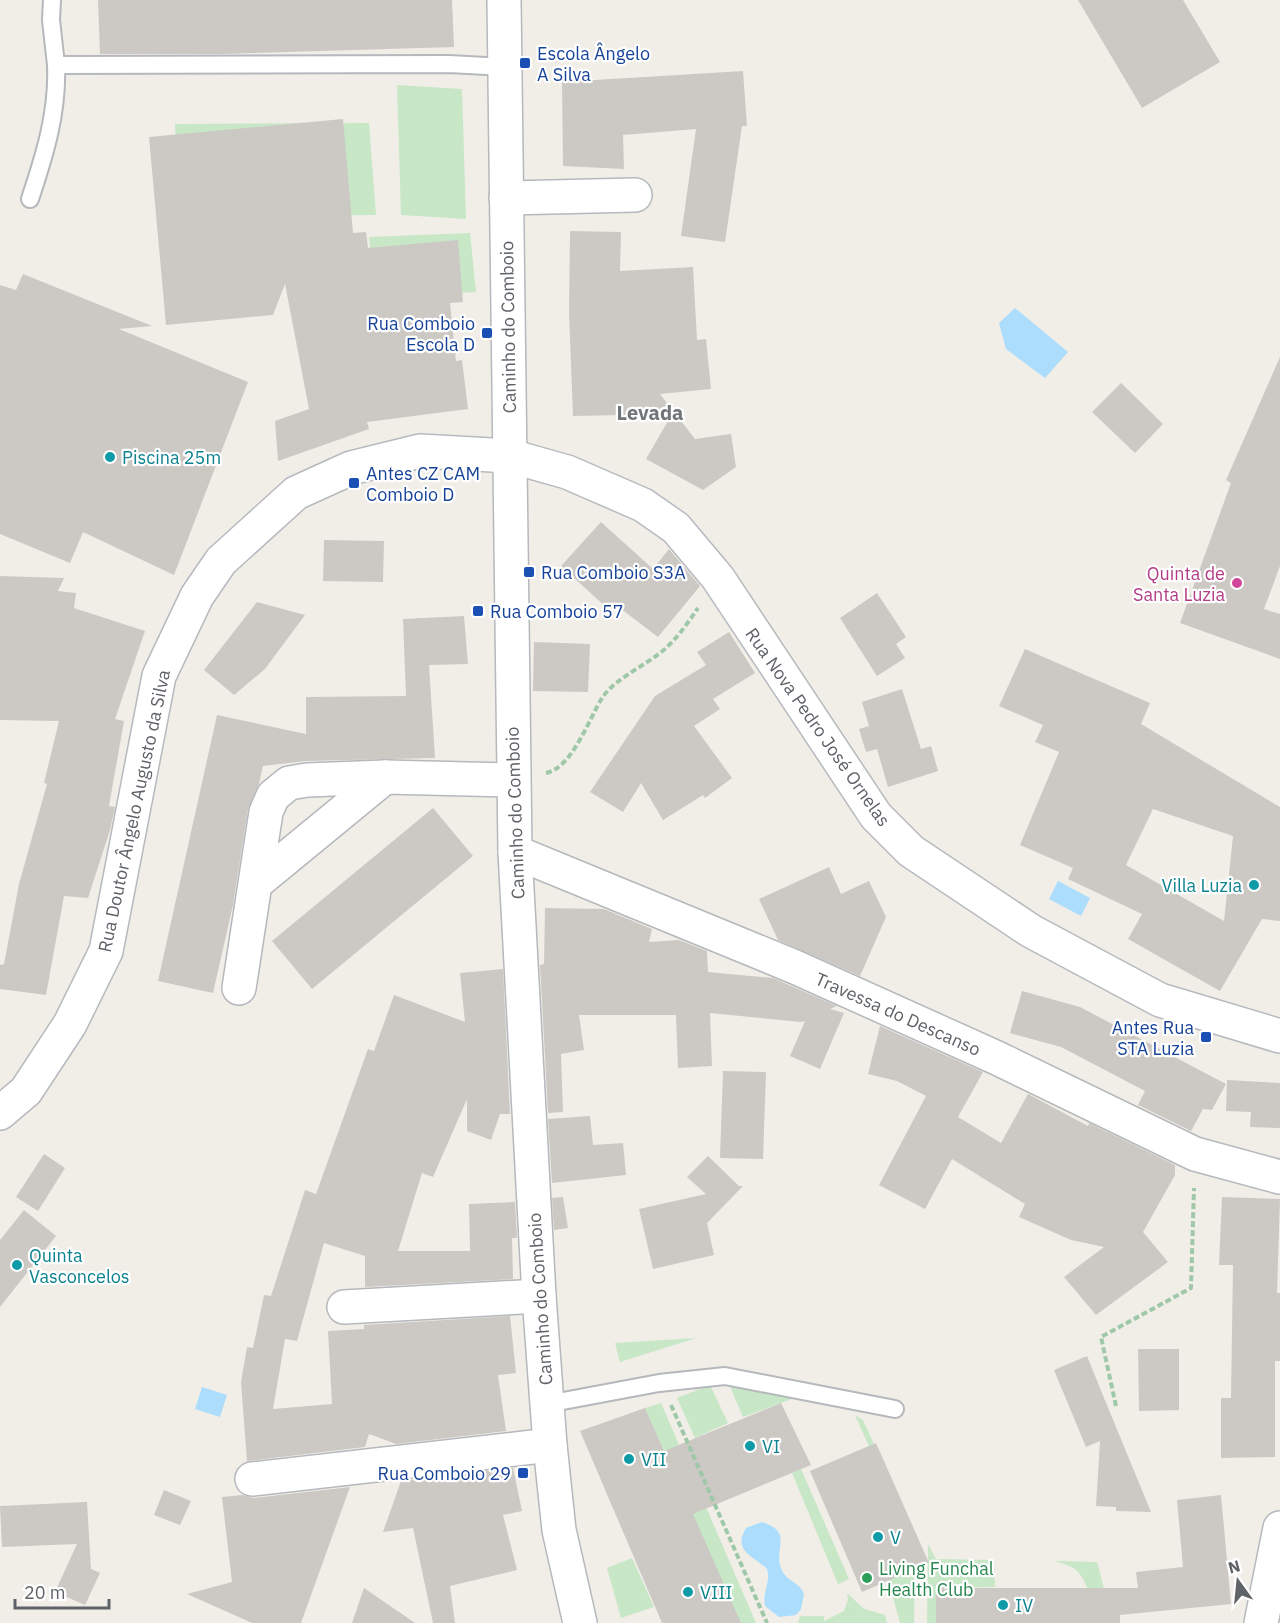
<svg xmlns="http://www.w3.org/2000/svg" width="1280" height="1623" viewBox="0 0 1280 1623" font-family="'IBM Plex Sans',sans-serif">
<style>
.green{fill:#c7e7c6}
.water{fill:#acddfd}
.building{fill:#ccc9c5;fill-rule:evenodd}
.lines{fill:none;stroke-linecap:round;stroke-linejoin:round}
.lane-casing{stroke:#b5b8bc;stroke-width:20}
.street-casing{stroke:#b5b8bc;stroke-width:36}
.secondary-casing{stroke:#b6babf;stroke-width:36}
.path{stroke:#9fc8a9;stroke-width:4;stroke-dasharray:6 3;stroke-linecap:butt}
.lane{stroke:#fff;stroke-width:16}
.street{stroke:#fff;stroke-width:33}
.secondary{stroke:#fff;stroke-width:33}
.transit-dot{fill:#1a4fb4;stroke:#fff;stroke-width:2}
.culture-dot{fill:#0f9aa8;stroke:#fff;stroke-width:2}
.hotel-dot{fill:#d1479c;stroke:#fff;stroke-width:2}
.leisure-dot{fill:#2e9e5b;stroke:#fff;stroke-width:2}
.labels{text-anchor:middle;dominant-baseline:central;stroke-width:4.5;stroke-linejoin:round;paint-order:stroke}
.transit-label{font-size:18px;fill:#164399;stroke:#fff;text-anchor:start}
.street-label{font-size:18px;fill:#5f6368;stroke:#fff}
.culture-label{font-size:18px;fill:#0d838f;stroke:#fff;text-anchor:start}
.hotel-label{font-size:18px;fill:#b23c85;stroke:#fff;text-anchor:end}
.leisure-label{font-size:18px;fill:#27864d;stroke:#fff;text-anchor:start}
.neighbourhood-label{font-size:20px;font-weight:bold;fill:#70757a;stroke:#fff}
</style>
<rect width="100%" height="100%" fill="#f1eee8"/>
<g class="green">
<path d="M397,85L462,89L466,219L401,215Z"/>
<path d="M369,123L376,215L181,216L175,124Z"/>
<path d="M470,233L476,292L375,297L369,237Z"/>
<path d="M696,1338L620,1362L615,1343Z"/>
<path d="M729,1384L800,1396L743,1417Z"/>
<path d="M710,1385L728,1423L695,1438L677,1398Z"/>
<path d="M661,1403L756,1623H739L645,1408Z"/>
<path d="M855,1415L863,1420L890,1479L885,1482Z"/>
<path d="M801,1469L849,1579L838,1584L792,1473Z"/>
<path d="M928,1544L936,1559L994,1560L995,1587L936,1588V1623H927Z"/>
<path d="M915,1550L914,1623H900L884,1564Z"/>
<path d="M632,1558L654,1607L621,1618L607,1568Z"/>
<path d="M1055,1561L1097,1562L1113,1623C1106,1613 1094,1603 1089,1591C1079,1570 1078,1568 1055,1561Z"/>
<path d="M847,1593L864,1609L885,1615L887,1623H798L800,1616H824V1621L844,1611L848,1600Z"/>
</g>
<g class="water">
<path d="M1015,308L1068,352L1045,378L1006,349L999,323Z"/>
<path d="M1058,881L1090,898L1081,916L1049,899Z"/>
<path d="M202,1387L227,1395L220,1417L195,1409Z"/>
<path d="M762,1522C797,1533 769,1552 784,1574C790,1582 800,1583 804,1594L801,1609L796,1615L779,1617L765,1606C762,1592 771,1583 767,1569C754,1556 732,1551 746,1528Z"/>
</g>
<g class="building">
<path d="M98,0H452L454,47L223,54H100Z"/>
<path d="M1078,0H1183L1220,62L1142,108Z"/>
<path d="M743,71L747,126H742L725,242L681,236L696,129L623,135L624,169L563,166L562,82Z"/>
<path d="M343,119L353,233L366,232L368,248L458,240L463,302L450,303L456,361L462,360L468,409L367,422L369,429L278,461L275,421L309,409L285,284L273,315L166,325L149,137Z"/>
<path d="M570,231L621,232L620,271L693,267L697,340L706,339L711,389L660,394L695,439L731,434L736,467L703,490L646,459L672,414L573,416L569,312Z"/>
<path d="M23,274L152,326L119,329L248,382L174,575L83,532L70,563L0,534V285L16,290Z"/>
<path d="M1280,357V566L1264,609L1280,614V659L1180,623L1231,483L1226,480Z"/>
<path d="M1121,383L1163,424L1135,453L1092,412Z"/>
<path d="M601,522L653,569L669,549L700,586L658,637L612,602L607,608L561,566Z"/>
<path d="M324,540L384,541L383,582L323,581Z"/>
<path d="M0,576L64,578L58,591L76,593L74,608L145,631L115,719L124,721L109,806L115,807L110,830L88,898L64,896L46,995L0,989V965L4,964L19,884L47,784L44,783L59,721L0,720Z"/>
<path d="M877,593L906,637L896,644L905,658L877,676L840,618Z"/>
<path d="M257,602L305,615L265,669L234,695L204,670Z"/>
<path d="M464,616L468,664L429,665L435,758L306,761L263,766L259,784L248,809L233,905L213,993L158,981L217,715L306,734V697L406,696L403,619Z"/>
<path d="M729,632L755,673L713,699L720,709L694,726L732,778L705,798L703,795L663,820L641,783L623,812L590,792L655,696L706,665L697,652Z"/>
<path d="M534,642L590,644L588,692L533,691Z"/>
<path d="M1025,649L1150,703L1141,724L1280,807V921L1262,919L1220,991L1128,939L1142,914L1068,879L1073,868L1020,845L1059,752L1035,742L1043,725L999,706ZM1153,809L1233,836L1224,921L1126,865Z"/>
<path d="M902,689L921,749L931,746L938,771L888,787L877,749L866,752L859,729L869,726L862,702Z"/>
<path d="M433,808L473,856L312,989L272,941Z"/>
<path d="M829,867L841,894L869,881L886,917L860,976L778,940L759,899Z"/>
<path d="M545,908L604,909L652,929L649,942L679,940L707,951L708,972L773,978L837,1006L830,1009L844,1013L820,1069L790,1056L805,1021L801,1022L710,1013L712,1066L678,1068L676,1015H579L584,1050L561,1054L563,1112L548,1113L540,965L544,964Z"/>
<path d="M503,969L510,1114H500L491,1140L467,1131V1099L433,1177L422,1173L398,1251H470L469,1204L515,1202L517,1238H512L513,1279L365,1287V1256L324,1243L297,1341L285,1339L273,1409L332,1404L328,1331L364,1329V1325L510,1316L516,1373L498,1375L506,1431L396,1444L369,1434L365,1447L247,1461L241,1382L247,1347L253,1348L264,1295L271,1296L305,1190L316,1194L368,1049L374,1051L394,995L465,1022L460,973Z"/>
<path d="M1022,991L1080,1007L1226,1084L1212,1110L1203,1109L1191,1131L1138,1105L1145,1091L1061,1047L1010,1033Z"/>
<path d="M880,1026L983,1072L958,1117L1001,1143L1028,1094L1088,1126L1089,1123L1175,1165V1175L1143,1232L1168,1262L1096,1315L1064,1277L1104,1247L1071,1240L1019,1217L1025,1204L952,1159L925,1209L879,1185L926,1096L897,1081L868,1074Z"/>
<path d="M723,1071L766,1072L763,1159L720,1158Z"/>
<path d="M1227,1080L1280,1083V1128L1250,1127L1251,1112L1226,1111Z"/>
<path d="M590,1116L593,1145L623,1143L626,1175L552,1183L548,1119Z"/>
<path d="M44,1154L65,1168L38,1211L16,1197Z"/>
<path d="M708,1156L739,1186H743L707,1223L714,1255L653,1269L639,1209L706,1194L687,1177Z"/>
<path d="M563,1197L568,1228L554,1230L552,1198Z"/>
<path d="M1222,1197L1280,1199L1277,1293H1280V1361H1275V1457L1221,1458V1398H1231L1233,1265H1219Z"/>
<path d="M24,1210L56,1236L0,1307V1240Z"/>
<path d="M1138,1349H1179V1410L1139,1411Z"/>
<path d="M1087,1356L1102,1393L1151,1512L1116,1511V1507L1096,1506L1100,1441L1086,1447L1054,1370Z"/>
<path d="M781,1403L811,1465L693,1514L741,1623H662L580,1431L645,1408L664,1451Z"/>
<path d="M876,1443L929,1563L862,1592L810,1471Z"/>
<path d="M513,1468L522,1511L503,1515L517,1570L450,1586L455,1623H433L413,1528L383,1532L401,1481Z"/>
<path d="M350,1487L301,1623H252L187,1594L232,1582L222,1497L242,1495L254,1498Z"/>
<path d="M164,1490L191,1501L180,1525L154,1515Z"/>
<path d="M1221,1495L1231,1604L1120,1615V1623H936V1588H1138L1136,1572L1183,1567L1177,1500Z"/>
<path d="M87,1502L91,1569L100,1573L85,1605L55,1592L77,1544L2,1547L0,1506Z"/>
<path d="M364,1588L415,1623H352Z"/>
</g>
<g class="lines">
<defs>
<g id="lane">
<path d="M52,0L51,20L56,65"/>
<path d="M30,199C45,154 58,112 56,65L449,64L505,67"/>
<path d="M547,1404L659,1383L725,1376L895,1409"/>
</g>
<g id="street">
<path d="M504,0L515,852L539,1296L550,1445L559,1530L580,1623"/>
<path d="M506,198L635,195"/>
<path d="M515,852L795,967L997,1058L1195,1154L1280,1177"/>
<path d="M256,883L385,777"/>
<path d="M239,988L266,812L273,796L289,783L307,780L385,777L513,780"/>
<path d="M344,1307L539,1296"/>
<path d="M252,1479L550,1445"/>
<path d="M1261,1623L1280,1528"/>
</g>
<path id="secondary" d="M0,1113L26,1091L70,1024L106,951L159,676L197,596L221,561L296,493L351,468L420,451L510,456L567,472L643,505L676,528L718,578L876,816L911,851L1031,931L1160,1000L1280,1036"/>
</defs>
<use href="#lane" class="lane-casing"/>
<use href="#street" class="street-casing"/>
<use href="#secondary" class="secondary-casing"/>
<g class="path">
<path d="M546,773C572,768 589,719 602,698C616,677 648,665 667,647C679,636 689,621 698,608"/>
<path d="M671,1405L767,1623"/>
<path d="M1116,1406L1101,1337L1191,1288L1194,1188"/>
</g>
<use href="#lane" class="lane"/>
<use href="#street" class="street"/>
<use href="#secondary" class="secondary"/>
</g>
<g class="transit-dot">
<rect x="519" y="57" width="12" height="12" rx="3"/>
<rect x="481" y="327" width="12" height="12" rx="3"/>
<rect x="348" y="477" width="12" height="12" rx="3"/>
<rect x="523" y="566" width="12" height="12" rx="3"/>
<rect x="472" y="605" width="12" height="12" rx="3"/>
<rect x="1200" y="1031" width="12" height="12" rx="3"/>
<rect x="517" y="1467" width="12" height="12" rx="3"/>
</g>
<g class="culture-dot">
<circle cx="110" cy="457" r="6"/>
<circle cx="1254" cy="885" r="6"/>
<circle cx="17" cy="1265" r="6"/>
<circle cx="750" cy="1446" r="6"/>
<circle cx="629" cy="1459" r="6"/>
<circle cx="878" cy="1537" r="6"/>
<circle cx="688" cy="1592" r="6"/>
<circle cx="1003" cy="1605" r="6"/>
</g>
<circle class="hotel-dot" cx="1237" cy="583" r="6"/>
<circle class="leisure-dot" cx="867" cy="1578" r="6"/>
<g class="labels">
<g class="transit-label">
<text x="537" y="53">Escola Ângelo<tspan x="537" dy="21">A Silva</tspan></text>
<text x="475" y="323" text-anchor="end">Rua Comboio<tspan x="475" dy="21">Escola D</tspan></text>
<text x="366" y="473">Antes CZ CAM<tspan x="366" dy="21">Comboio D</tspan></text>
<text x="541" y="572">Rua Comboio S3A</text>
<text x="490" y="611">Rua Comboio 57</text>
<text x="1194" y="1027" text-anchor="end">Antes Rua<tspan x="1194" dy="21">STA Luzia</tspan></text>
<text x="511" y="1473" text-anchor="end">Rua Comboio 29</text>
</g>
<g class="street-label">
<text transform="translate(508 327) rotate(-91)">Caminho do Comboio</text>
<text transform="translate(818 727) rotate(55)">Rua Nova Pedro José Ornelas</text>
<text transform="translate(134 811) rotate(-78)">Rua Doutor Ângelo Augusto da Silva</text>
<text transform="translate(515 813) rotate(-92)">Caminho do Comboio</text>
<text transform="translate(898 1014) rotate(24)">Travessa do Descanso</text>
<text transform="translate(540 1299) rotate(-94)">Caminho do Comboio</text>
</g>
<g class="culture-label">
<text x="122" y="457">Piscina 25m</text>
<text x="1242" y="885" text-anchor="end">Villa Luzia</text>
<text x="29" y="1255">Quinta<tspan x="29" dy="21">Vasconcelos</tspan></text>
<text x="762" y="1446">VI</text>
<text x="641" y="1459">VII</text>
<text x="890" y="1537">V</text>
<text x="700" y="1592">VIII</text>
<text x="1015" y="1605">IV</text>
</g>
<g class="hotel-label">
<text x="1225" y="573">Quinta de<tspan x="1225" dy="21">Santa Luzia</tspan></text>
</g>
<g class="leisure-label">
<text x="879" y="1568">Living Funchal<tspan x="879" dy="21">Health Club</tspan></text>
</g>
<g class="neighbourhood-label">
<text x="650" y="412">Levada</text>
</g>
</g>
<g transform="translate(1238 1581) rotate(345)" stroke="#ffffff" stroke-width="4.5" paint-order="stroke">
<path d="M0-4.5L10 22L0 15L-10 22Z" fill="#5f6368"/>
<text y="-9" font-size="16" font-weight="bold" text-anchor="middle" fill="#5f6368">N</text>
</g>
<path d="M15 1599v9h94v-9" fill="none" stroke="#5f6368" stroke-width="3"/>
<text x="24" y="1599" font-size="18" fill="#5f6368" stroke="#ffffff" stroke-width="4.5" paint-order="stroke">20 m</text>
</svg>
